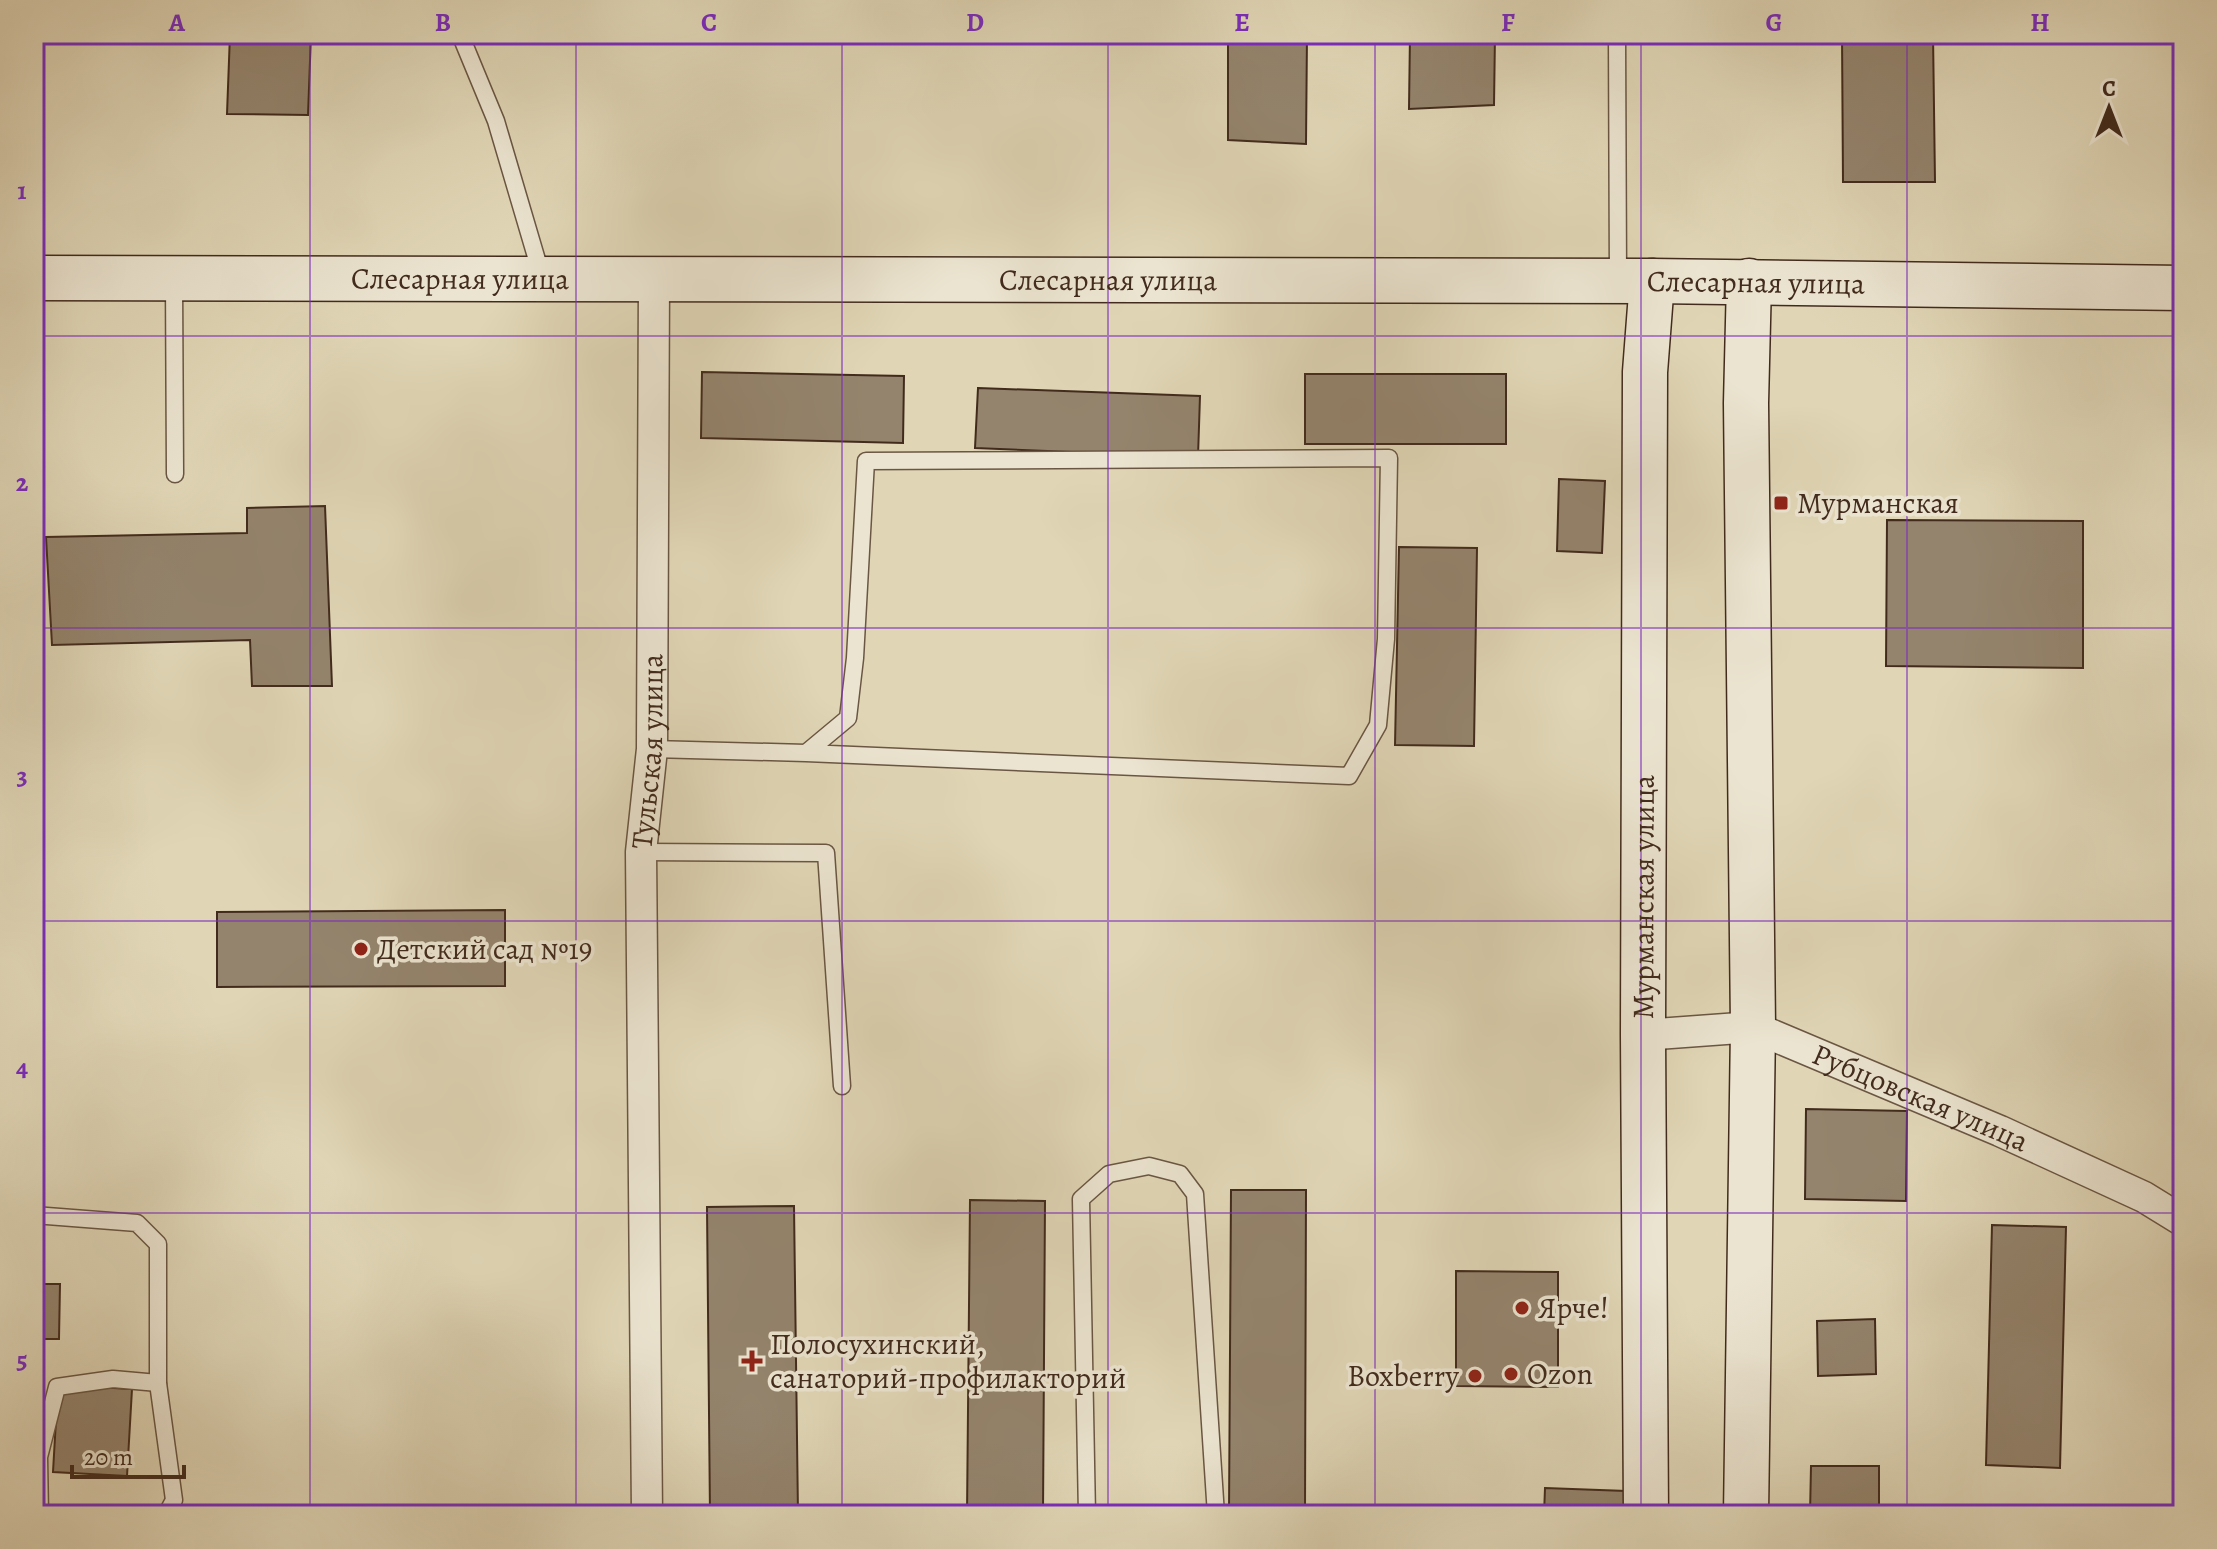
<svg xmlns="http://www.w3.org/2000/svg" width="2217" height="1549" viewBox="0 0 2217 1549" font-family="Alegreya,serif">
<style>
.building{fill:#94846d;stroke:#422b1d;stroke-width:2}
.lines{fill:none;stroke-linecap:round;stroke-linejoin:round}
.service-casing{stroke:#6a5643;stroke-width:19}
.minor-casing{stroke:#6a5643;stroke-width:33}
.secondary-casing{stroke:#422b1d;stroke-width:47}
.service{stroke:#ebe4d0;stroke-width:16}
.minor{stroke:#ebe4d0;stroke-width:30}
.secondary{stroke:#ebe4d0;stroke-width:44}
.grid{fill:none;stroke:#7b2cbf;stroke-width:2;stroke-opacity:0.55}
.poi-dot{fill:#8f2418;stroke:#ebe4d0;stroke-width:3}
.labels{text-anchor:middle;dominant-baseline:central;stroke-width:7;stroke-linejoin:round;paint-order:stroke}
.street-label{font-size:30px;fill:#422b1d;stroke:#ebe4d0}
.poi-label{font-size:30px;fill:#422b1d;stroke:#ebe4d0;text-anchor:start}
.neatline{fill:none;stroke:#7b2cbf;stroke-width:3}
.grid-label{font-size:26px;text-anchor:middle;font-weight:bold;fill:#7b2cbf}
</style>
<rect width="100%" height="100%" fill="#e0d6b6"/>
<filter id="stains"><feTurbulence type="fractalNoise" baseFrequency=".0025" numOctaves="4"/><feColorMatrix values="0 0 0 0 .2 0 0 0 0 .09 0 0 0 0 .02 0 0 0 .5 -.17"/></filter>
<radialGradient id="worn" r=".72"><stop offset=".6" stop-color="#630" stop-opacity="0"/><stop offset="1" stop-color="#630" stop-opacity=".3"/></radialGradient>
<g class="building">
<path d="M230,34H311L308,115L227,114Z"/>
<path d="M1228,34H1307L1306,144L1228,140Z"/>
<path d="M1410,34H1495L1494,105L1409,109Z"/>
<path d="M1842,34H1933L1935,182H1843Z"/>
<path d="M702,372L904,376L903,443L701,438Z"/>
<rect x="1305" y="374" width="201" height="70"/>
<path d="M978,388L1200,396L1198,457L975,448Z"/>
<path d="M1559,479L1605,481L1602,553L1557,551Z"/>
<path d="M325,506L332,686H252L250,640L52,645L46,537L247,533V508Z"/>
<path d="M1887,520L2083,521V668L1886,666Z"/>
<path d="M1399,547L1477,548L1474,746L1395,745Z"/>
<path d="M505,910V986L217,987V912Z"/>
<path d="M1806,1109L1907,1111L1906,1201L1805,1199Z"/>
<path d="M1231,1190H1306L1305,1515H1229Z"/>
<path d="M970,1200L1045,1201L1043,1515H967Z"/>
<path d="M794,1206L798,1515H710L707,1207Z"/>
<path d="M1992,1225L2066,1227L2060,1468L1986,1465Z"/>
<path d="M1456,1271L1558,1272V1387L1456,1386Z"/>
<path d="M34,1284H60L59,1339H34Z"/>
<path d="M1875,1319L1876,1374L1818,1376L1817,1321Z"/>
<path d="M58,1385L132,1389L127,1476L53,1472Z"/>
<path d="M1811,1466H1879V1515H1810Z"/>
<path d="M1545,1488L1626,1491L1625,1515H1544Z"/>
</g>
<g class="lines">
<defs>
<g id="service">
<path d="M460,34L496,121L542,277"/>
<path d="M1617,34L1618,279"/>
<path d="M174,280L175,474"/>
<path d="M652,749L806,753L848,718L855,658L866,461L1389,458L1386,639L1378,725L1349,776L806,753"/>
<path d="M641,852L826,853L842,1086"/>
<path d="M34,1215L137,1223L158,1244V1383L174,1500L166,1515"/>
<path d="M40,1515L39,1457L57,1387L113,1379L158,1383"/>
<path d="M1087,1515L1081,1199L1109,1174L1149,1166L1180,1174L1195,1194L1216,1515"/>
</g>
<g id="minor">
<path id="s1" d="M1643,1035L1753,1027L2000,1131L2144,1197L2183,1221"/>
<path id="s2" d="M647,1515L641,852L652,749L654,279"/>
</g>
<g id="secondary">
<path id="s3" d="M34,278L1652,281L2183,288"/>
<path id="s4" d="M1646,1515L1643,1035L1645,372L1652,281"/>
<path d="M1746,1515L1753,1027L1746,403L1749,281"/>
</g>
</defs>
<use href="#service" class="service-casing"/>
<use href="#minor" class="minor-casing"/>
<use href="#secondary" class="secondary-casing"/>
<use href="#service" class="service"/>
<use href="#minor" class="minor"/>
<use href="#secondary" class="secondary"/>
</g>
<path class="grid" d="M310,34V1515M576,34V1515M842,34V1515M1108,34V1515M1375,34V1515M1641,34V1515M1907,34V1515M34,336H2183M34,628H2183M34,921H2183M34,1213H2183"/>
<g class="poi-dot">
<rect x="1773" y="495" width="16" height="16" rx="4"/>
<circle cx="361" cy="949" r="8"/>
<circle cx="1522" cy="1308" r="8"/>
<path d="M748 1349h8v8h8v8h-8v8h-8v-8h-8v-8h8z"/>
<circle cx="1511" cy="1374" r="8"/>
<circle cx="1475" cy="1376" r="8"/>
</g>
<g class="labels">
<g class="street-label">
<text stroke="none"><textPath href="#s3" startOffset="426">Слесарная улица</textPath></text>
<text stroke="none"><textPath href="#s3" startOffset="1074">Слесарная улица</textPath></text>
<text stroke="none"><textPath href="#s3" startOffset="1722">Слесарная улица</textPath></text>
<text stroke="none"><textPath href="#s2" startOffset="764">Тульская улица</textPath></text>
<text stroke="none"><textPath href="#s4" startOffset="618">Мурманская улица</textPath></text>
<text stroke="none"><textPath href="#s1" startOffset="292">Рубцовская улица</textPath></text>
</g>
<g class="poi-label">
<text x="1797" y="503">Мурманская</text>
<text x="377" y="949">Детский сад №19</text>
<text x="1538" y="1308">Ярче!</text>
<text x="770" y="1344">Полосухинский,<tspan x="770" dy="34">санаторий-профилакторий</tspan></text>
<text x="1527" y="1374">Ozon</text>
<text x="1459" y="1376" text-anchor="end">Boxberry</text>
</g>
</g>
<rect width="2217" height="1549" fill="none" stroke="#e0d6b6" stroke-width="88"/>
<g transform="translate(2109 108)" stroke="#ebe4d0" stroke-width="6" paint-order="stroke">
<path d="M0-6L14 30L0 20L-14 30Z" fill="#422b1d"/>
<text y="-12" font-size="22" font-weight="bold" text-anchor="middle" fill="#422b1d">С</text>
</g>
<path d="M72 1465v12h112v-12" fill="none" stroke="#422b1d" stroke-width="4"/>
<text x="84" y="1465" font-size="24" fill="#422b1d" stroke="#ebe4d0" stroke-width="6" paint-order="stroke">20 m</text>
<rect x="44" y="44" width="2129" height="1461" class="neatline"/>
<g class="grid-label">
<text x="177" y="31">A</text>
<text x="443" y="31">B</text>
<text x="709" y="31">C</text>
<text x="975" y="31">D</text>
<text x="1242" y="31">E</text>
<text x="1508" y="31">F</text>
<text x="1774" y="31">G</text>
<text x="2040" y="31">H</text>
<text x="22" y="199">1</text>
<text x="22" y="491">2</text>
<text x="22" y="784">3</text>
<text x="22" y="1076">4</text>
<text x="22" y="1368">5</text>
</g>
<rect width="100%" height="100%" filter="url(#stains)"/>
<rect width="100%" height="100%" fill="url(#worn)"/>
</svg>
